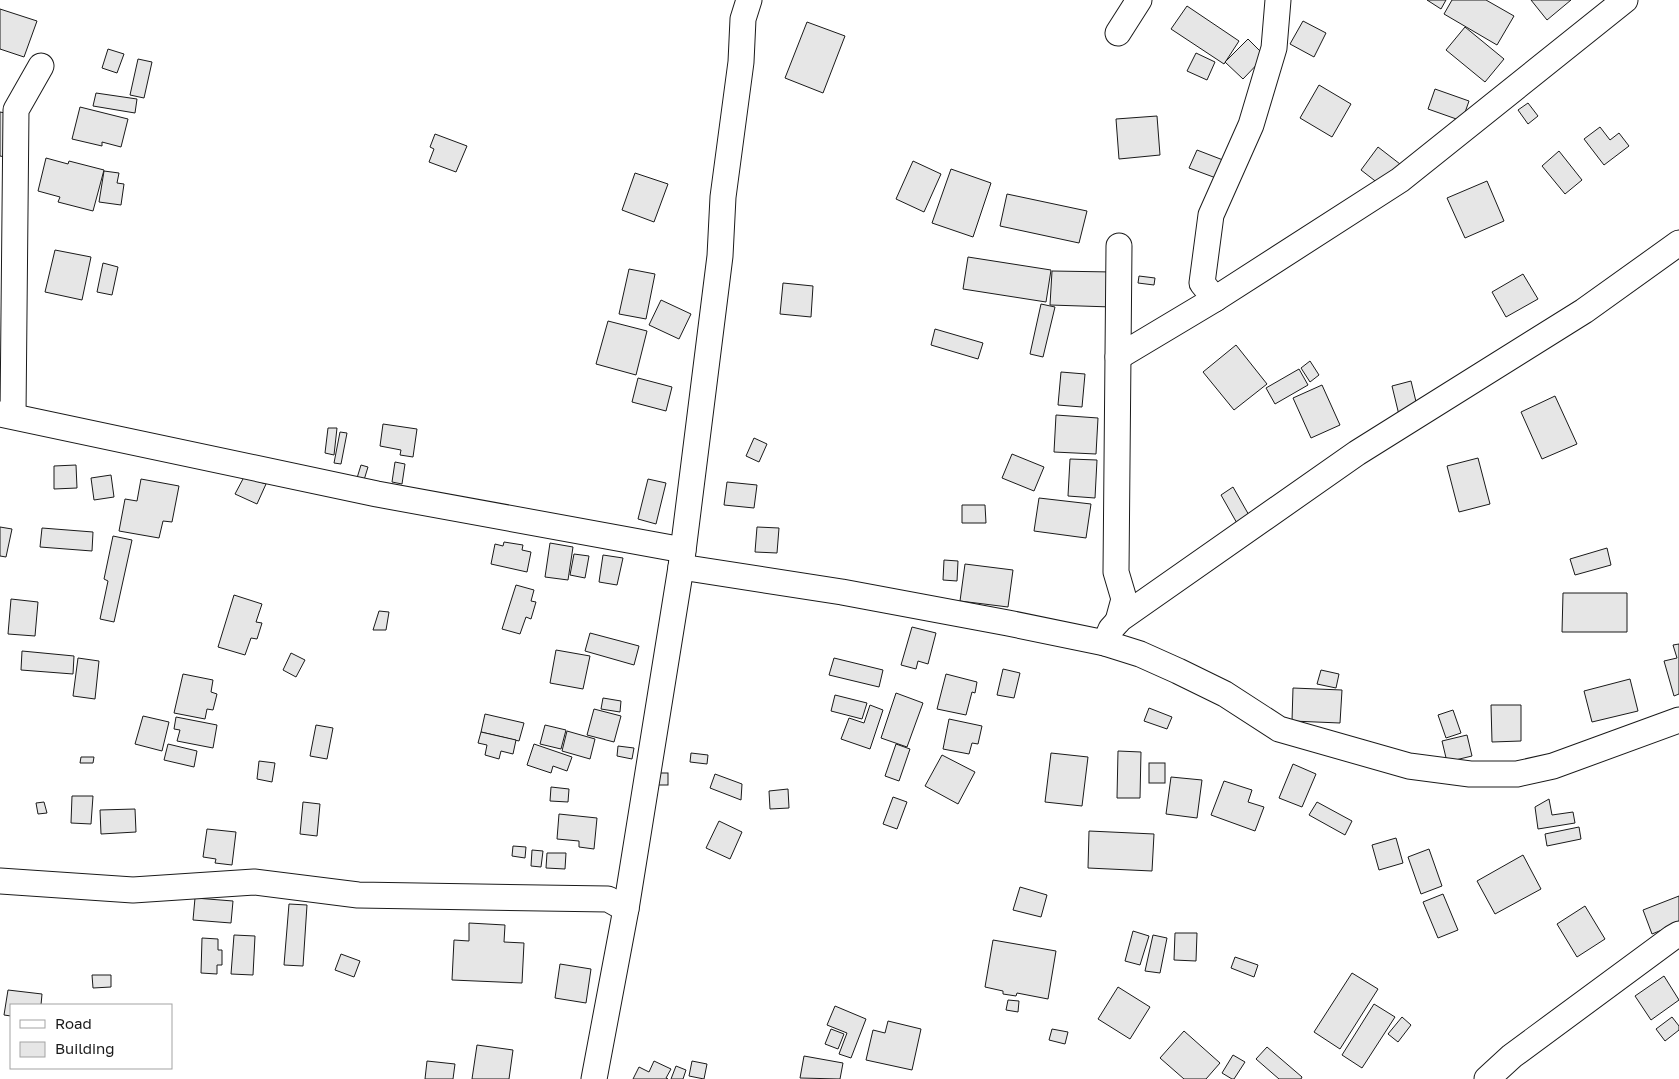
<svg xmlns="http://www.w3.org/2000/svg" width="1679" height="1079" viewBox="0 0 1679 1079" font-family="'Golos Text',sans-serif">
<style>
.building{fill:#e6e6e6;stroke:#1a1a1a}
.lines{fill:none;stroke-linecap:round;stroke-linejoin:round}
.minor-casing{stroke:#1a1a1a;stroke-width:27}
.minor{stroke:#fff;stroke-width:25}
</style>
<rect width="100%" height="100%" fill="#fff"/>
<g class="building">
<path d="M1427,0H1446L1441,9Z"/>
<path d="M1452,0H1486L1514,16L1497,45L1444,14Z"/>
<path d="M1531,0H1571L1547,20Z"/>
<path d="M1187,6L1239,41L1224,64L1171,29Z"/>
<path d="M0,9L37,21L24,57L0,49Z"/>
<path d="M1303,21L1326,33L1314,57L1290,44Z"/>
<path d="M807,22L845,36L823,93L785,78Z"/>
<path d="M1465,27L1504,59L1485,82L1446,50Z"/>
<path d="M1248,39L1265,56L1243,79L1225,62Z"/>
<path d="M108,49L124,54L117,73L102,68Z"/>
<path d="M1196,53L1215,62L1207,80L1187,71Z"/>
<path d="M138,59L152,62L144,98L130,95Z"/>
<path d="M1319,85L1351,104L1332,137L1300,118Z"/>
<path d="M1435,89L1469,101L1462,121L1428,109Z"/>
<path d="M96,93L137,99L135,113L93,106Z"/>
<path d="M1528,103L1538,116L1528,124L1518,110Z"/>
<path d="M80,107L128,119L121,147L102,142V146L72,139Z"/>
<path d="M0,112L15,115L5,157L0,156Z"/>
<path d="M1157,116L1160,155L1119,159L1116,119Z"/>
<path d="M1600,127L1610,140L1619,133L1629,146L1604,165L1584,139Z"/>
<path d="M435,134L467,146L456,172L429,162L434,149L430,147Z"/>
<path d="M1378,147L1400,164L1383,187L1361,170Z"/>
<path d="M1197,150L1223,160L1216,178L1189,168Z"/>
<path d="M1559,151L1582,180L1565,194L1542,166Z"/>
<path d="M46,158L68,164L69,161L104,170L93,211L58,202L60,197L38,191Z"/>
<path d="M913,161L941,174L924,212L896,199Z"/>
<path d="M951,169L991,183L973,237L932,223Z"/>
<path d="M104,171L119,173L117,183L124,184L121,205L99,202Z"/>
<path d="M635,173L668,184L654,222L622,210Z"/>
<path d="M1487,181L1504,221L1465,238L1447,198Z"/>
<path d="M1007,194L1087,211L1079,243L1000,226Z"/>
<path d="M55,250L91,257L82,300L45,292Z"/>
<path d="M968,257L1051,270L1046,302L963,289Z"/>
<path d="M103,263L118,267L112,295L97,292Z"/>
<path d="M629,269L655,274L646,319L619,314Z"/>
<path d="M1052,271L1113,272L1112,307L1050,305Z"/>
<path d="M1523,274L1538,299L1506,317L1492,292Z"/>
<path d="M1139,276L1155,278L1154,285L1138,283Z"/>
<path d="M783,283L813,286L811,317L780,314Z"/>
<path d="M661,300L691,314L679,339L649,325Z"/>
<path d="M1041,304L1055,307L1043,357L1030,354Z"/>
<path d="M608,321L647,331L636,375L596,364Z"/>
<path d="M935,329L983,343L978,359L931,345Z"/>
<path d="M1236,345L1267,384L1234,410L1203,372Z"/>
<path d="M1310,361L1319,375L1310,382L1301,368Z"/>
<path d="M1299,369L1308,385L1275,404L1266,388Z"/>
<path d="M1061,372L1085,374L1082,407L1058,405Z"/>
<path d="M638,378L672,387L666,411L632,402Z"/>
<path d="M1411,381L1418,410L1399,415L1392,386Z"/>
<path d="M1322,385L1340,425L1311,438L1293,398Z"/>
<path d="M1555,396L1577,444L1542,459L1521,412Z"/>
<path d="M1056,415L1098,418L1096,454L1054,452Z"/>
<path d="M383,424L417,429L413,457L400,455L401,450L380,446Z"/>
<path d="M328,428H337L334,455L325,453Z"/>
<path d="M340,432L347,433L341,464L334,463Z"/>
<path d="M754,438L767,444L759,462L746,456Z"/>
<path d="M1012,454L1044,467L1034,491L1002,478Z"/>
<path d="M1478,458L1490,504L1459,512L1447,466Z"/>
<path d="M1070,459L1097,460L1095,498L1068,496Z"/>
<path d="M395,462L405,464L402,484L392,482Z"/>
<path d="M76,465L77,488L54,489V466Z"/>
<path d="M361,465L368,467L364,480L357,478Z"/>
<path d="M111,475L114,497L94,500L91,478Z"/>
<path d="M244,477L266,484L257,504L235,494Z"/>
<path d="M141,479L179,486L172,522L163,521L159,538L119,531L125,499L137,501Z"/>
<path d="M648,479L666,483L656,524L638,519Z"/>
<path d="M727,482L757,485L754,508L724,505Z"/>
<path d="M1233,487L1250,517L1238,525L1221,495Z"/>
<path d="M1039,498L1091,504L1086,538L1034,531Z"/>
<path d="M962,505H985L986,523H962Z"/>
<path d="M0,527L12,529L6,557L0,556Z"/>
<path d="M757,527L779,528L777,553L755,552Z"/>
<path d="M42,528L93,532L92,551L40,547Z"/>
<path d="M113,536L132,540L114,622L100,619L108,581L104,579Z"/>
<path d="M504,542L523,545L522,550L531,552L527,572L491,564L495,544L503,546Z"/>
<path d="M550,543L573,547L568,580L545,577Z"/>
<path d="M1607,548L1611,565L1575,575L1570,559Z"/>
<path d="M574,554L589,556L585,578L570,575Z"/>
<path d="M603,555L623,558L617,585L599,582Z"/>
<path d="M944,560L958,561L957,581L943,580Z"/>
<path d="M965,564L1013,570L1008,607L960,601Z"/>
<path d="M516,585L534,590L531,601L536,602L531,619L526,617L520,634L502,629Z"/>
<path d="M1563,593H1627V632H1562Z"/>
<path d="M234,595L262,604L256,622L262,623L257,639L251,638L245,655L218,647Z"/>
<path d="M11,599L38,602L35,636L8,634Z"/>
<path d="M379,611L389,612L386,630H373Z"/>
<path d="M912,627L936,633L928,664L918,661L916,669L901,665Z"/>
<path d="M590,633L639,646L634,665L585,651Z"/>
<path d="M1679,644V694L1674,696L1664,661L1677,658L1673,645Z"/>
<path d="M556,650L590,656L583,689L550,683Z"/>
<path d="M22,651L74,656L73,674L21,670Z"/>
<path d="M291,653L305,660L296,677L283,670Z"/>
<path d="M78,658L99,661L95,699L73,696Z"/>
<path d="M834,658L883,670L879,687L829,675Z"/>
<path d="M1003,669L1020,673L1014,698L997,695Z"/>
<path d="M1321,670L1339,674L1336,688L1317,684Z"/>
<path d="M183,674L213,680L211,692L217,694L213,710L207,709L205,719L174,713Z"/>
<path d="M946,674L977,682L975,693L972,692L966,715L937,709Z"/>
<path d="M1630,679L1638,711L1592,722L1584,691Z"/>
<path d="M1293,688L1342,690L1340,723L1292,721Z"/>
<path d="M896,693L923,703L907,747L881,738Z"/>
<path d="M835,695L867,703L862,719L831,711Z"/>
<path d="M603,698L621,701L620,712L601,709Z"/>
<path d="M870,705L883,710L870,749L841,739L849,718L864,723Z"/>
<path d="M1491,705H1521V741L1492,742Z"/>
<path d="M1149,708L1172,717L1167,729L1144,721Z"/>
<path d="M594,709L621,716L614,742L587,735Z"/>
<path d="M1453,710L1461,733L1446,738L1438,715Z"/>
<path d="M485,714L524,723L519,741L481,732Z"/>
<path d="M143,716L169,722L162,751L135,744Z"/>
<path d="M176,717L217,725L213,748L177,741L180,730L174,729Z"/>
<path d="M949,719L982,726L978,744L972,743L969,754L943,749Z"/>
<path d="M316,725L333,728L327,759L310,756Z"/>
<path d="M545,725L566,730L561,749L540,744Z"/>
<path d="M567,731L595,739L590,759L562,751Z"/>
<path d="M481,732L516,740L513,754L501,751L499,759L485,755L487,745L478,743Z"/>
<path d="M1467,735L1472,756L1447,762L1442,741Z"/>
<path d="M168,744L197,751L194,767L164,760Z"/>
<path d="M534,744L572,757L567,771L553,766L551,773L527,765Z"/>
<path d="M896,744L910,749L899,781L885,776Z"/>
<path d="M618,746L634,748L632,759L617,756Z"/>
<path d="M1118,751L1141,752L1140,798H1117Z"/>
<path d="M691,753L708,755L707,764L690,762Z"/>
<path d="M1051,753L1088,757L1082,806L1045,802Z"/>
<path d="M942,755L975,772L958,804L925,786Z"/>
<path d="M81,757H94L93,763H80Z"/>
<path d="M259,761L275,763L272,782L257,779Z"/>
<rect x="1149" y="763" width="16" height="20"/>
<path d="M1293,764L1316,774L1302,807L1279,798Z"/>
<rect x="658" y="773" width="10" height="12"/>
<path d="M715,774L742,784L741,800L710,788Z"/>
<path d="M1171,777L1202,780L1197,818L1166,814Z"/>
<path d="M1224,781L1252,790L1248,802L1264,807L1255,831L1211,815Z"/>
<path d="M551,787L569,789L568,802L550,801Z"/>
<path d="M788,789L789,808L770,809L769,791Z"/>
<path d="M72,796H93L91,824L71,823Z"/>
<path d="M893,797L907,802L897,829L883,824Z"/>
<path d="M1549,799L1552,815L1573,812L1575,823L1538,829L1535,807Z"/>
<path d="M44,802L47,813L38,814L36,803Z"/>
<path d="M303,802L320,804L317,836L300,834Z"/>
<path d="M1317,802L1352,821L1345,835L1309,815Z"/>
<path d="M135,809L136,832L101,834L100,810Z"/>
<path d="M559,814L597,818L594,849L579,847V841L557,839Z"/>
<path d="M719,821L742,832L730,859L706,848Z"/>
<path d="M1579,827L1581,839L1547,846L1545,834Z"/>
<path d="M207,829L236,832L232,865L215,863L216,859L203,857Z"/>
<path d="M1089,831L1154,834L1152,871L1088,868Z"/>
<path d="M1396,838L1403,863L1379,870L1372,845Z"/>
<path d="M513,846L526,847L525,858L512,856Z"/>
<path d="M1429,849L1442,886L1421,894L1408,857Z"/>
<path d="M532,850L543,851L541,867L531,866Z"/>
<path d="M547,853H566L565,869L546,868Z"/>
<path d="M1523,855L1541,889L1495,914L1477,881Z"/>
<path d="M1020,887L1047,895L1041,917L1013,910Z"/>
<path d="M1443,894L1458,930L1438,938L1423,902Z"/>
<path d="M1679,896V923L1652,934L1643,910Z"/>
<path d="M195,898L233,901L231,923L193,920Z"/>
<path d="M289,904L307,905L303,966L284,965Z"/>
<path d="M1585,906L1605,939L1577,957L1557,924Z"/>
<path d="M469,923L505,925L504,942L524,943L522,983L452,980L454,940L469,941Z"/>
<path d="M1133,931L1149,936L1140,965L1125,961Z"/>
<path d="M1175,933H1197L1196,961L1174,960Z"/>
<path d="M234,935L255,936L253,975L231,974Z"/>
<path d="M1153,935L1167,938L1160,973L1145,971Z"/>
<path d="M202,938L218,939V950H222V965H217V974L201,973Z"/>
<path d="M993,940L1056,951L1048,999L1017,993L1016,996L1003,994V991L985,987Z"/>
<path d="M341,954L360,961L354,977L335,970Z"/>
<path d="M1235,957L1258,965L1254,977L1231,968Z"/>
<path d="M560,964L591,969L586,1003L555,998Z"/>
<path d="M1352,973L1378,989L1340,1049L1314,1032Z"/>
<path d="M92,975H111V987L93,988Z"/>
<path d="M1664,976L1679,1000L1651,1020L1635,996Z"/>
<path d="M1118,987L1150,1007L1130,1039L1098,1019Z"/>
<path d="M8,990L42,994L41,1005H11V1016L4,1015Z"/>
<path d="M1008,1000L1019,1001L1018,1012L1006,1010Z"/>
<path d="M1374,1004L1395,1017L1362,1068L1342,1055Z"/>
<path d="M835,1006L866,1019L851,1058L839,1054L847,1033L827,1025Z"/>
<path d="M1402,1017L1411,1025L1398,1042L1388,1034Z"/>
<path d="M1672,1017L1679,1026V1030L1665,1041L1656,1029Z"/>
<path d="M888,1021L921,1029L912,1070L866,1060L873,1030L885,1033Z"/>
<path d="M831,1029L844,1034L838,1049L825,1044Z"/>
<path d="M1052,1029L1068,1032L1065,1044L1049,1040Z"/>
<path d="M1184,1031L1220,1063L1206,1079H1184L1160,1058Z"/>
<path d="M477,1045L513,1050L509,1079H472Z"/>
<path d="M1267,1047L1302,1077L1301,1079H1279L1256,1059Z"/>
<path d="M1233,1055L1245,1062L1234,1079H1232L1222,1073Z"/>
<path d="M804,1056L843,1063L840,1079L800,1078Z"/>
<path d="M427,1061L455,1064L453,1079H425Z"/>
<path d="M654,1061L671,1069L666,1078L668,1079H633L639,1067L649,1072Z"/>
<path d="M692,1061L707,1064L704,1079L689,1076Z"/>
<path d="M676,1066L686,1070L683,1079H671Z"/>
</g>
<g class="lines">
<defs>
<g id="minor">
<path d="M1118,33L1139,0"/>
<path d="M1215,299L1202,283L1211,215L1251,125L1274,48L1278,0"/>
<path d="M1118,357L1215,299L1400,180L1625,0"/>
<path d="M0,414L377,494L683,550"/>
<path d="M13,415L16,110L41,66"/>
<path d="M681,567L842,592L1008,623L1105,643L1140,654L1178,671L1225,694L1279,729L1409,766L1470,774H1517L1553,766L1679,720"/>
<path d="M1118,621L1124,599L1116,572L1119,246"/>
<path d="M1105,643L1111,629L1120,619L1357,453L1584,311L1679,243"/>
<path d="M0,881L133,890L254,882L358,895L608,899L626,909"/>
<path d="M594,1079L626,909L681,567L720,256L723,197L741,62L743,19L749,0"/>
<path d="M1487,1079L1512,1056L1672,938L1679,934"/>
</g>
</defs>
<use href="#minor" class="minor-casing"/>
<use href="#minor" class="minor"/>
</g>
<rect x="10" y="1004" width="162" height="65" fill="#ffffff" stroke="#a3a3a3"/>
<rect x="20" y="1020" width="25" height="8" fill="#ffffff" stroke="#a3a3a3"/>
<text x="55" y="1029" font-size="15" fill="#1a1a1a">Road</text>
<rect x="20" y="1042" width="25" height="15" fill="#e6e6e6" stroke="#a3a3a3"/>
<text x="55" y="1054" font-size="15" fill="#1a1a1a">Building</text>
</svg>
